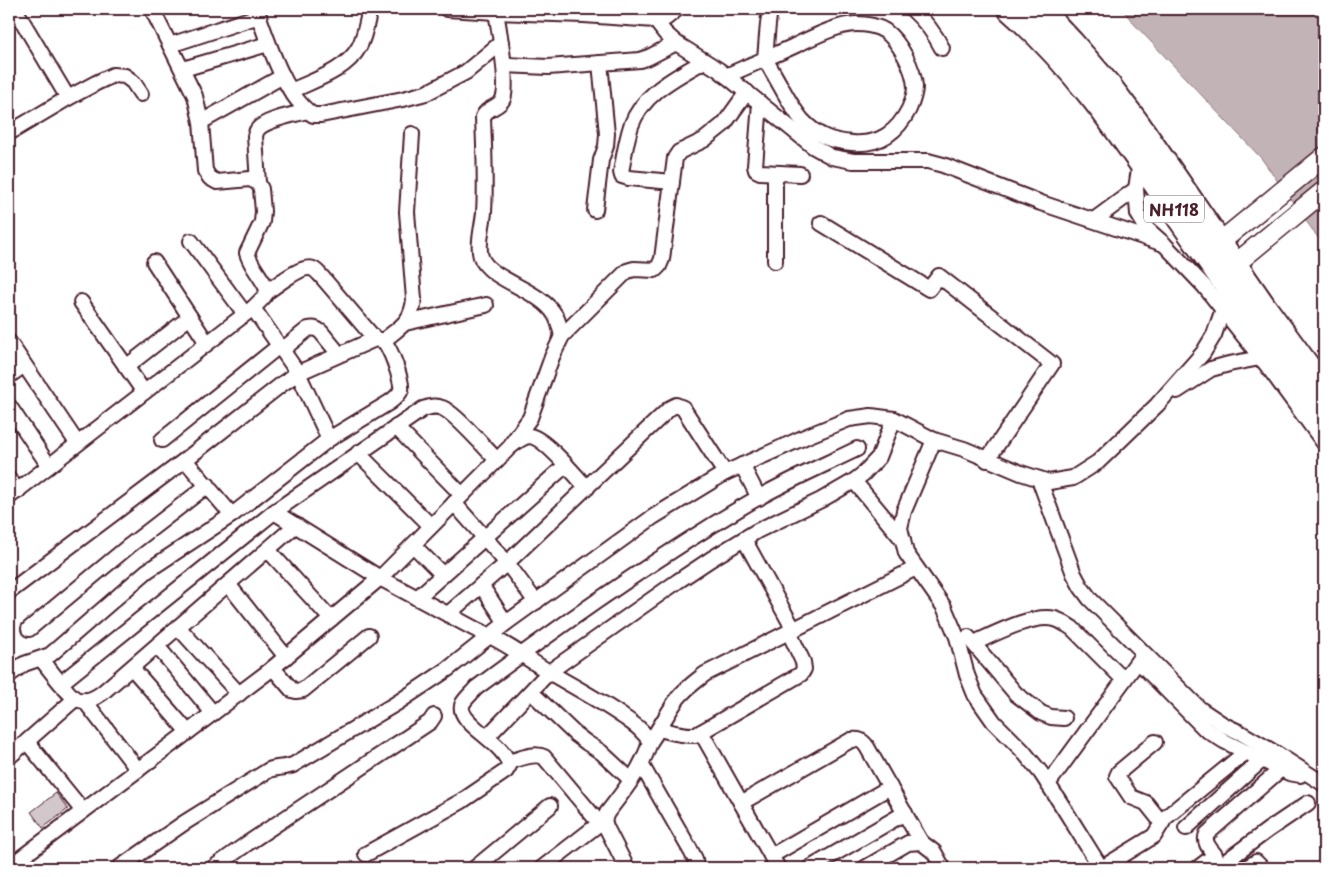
<svg xmlns="http://www.w3.org/2000/svg" width="1333" height="877" viewBox="0 0 1333 877" font-family="'Playpen Sans',sans-serif">
<style>
.water{fill:#c1b3b6;stroke:#91787e}
.building{fill:#d2c7cb;stroke:#4a1f2b}
.lines{fill:none;stroke-linecap:round;stroke-linejoin:round}
.street-casing{stroke:#4a1f2b;stroke-width:18}
.secondary-casing{stroke:#4a1f2b;stroke-width:22}
.highway-casing{stroke:#4a1f2b;stroke-width:29}
.street{stroke:#fff;stroke-width:14}
.secondary{stroke:#fff;stroke-width:19}
.highway{stroke:#fff;stroke-width:25}
.labels{text-anchor:middle;dominant-baseline:central;stroke-width:4;stroke-linejoin:round;paint-order:stroke}
.shield{fill:#fff;stroke:#80626b;stroke-width:1}
.shield-label{font-size:16px;font-weight:bold;fill:#4a1f2b}
</style>
<rect width="100%" height="100%" fill="#fff"/>
<filter id="ink" filterUnits="userSpaceOnUse"><feTurbulence type="fractalNoise" baseFrequency=".02" numOctaves="2"/><feDisplacementMap in="SourceGraphic" scale="10" xChannelSelector="R" yChannelSelector="G"/><feConvolveMatrix kernelMatrix="1 2 1 2 8 2 1 2 1" color-interpolation-filters="sRGB"/></filter>
<g filter="url(#ink)">
<path class="water" d="M1122,9H1324V246L1261,158L1135,25Z"/>
<path class="building" d="M56,793L68,809L43,828L31,812Z"/>
<g class="lines">
<defs>
<g id="street">
<path d="M15,9L68,98"/>
<path d="M256,9C268,41 284,96 313,115H321L403,99L426,93L466,72L501,43"/>
<path d="M447,9L496,12L584,15L655,20L666,18L677,9"/>
<path d="M912,9C925,21 934,32 942,48"/>
<path d="M496,12C499,29 509,85 503,99C499,108 487,107 483,117C484,148 486,181 484,212C483,225 477,245 481,257C489,280 541,290 555,315C559,321 560,329 562,336"/>
<path d="M655,20L665,33L676,43L719,70L814,147L832,157L853,161H928L943,165L1041,203L1164,244"/>
<path d="M170,45L259,16"/>
<path d="M504,65L548,67L640,60L649,57L676,43"/>
<path d="M183,69L268,44"/>
<path d="M726,76C748,66 770,57 792,47C809,39 838,24 856,24C866,24 877,26 885,31C900,42 914,69 915,87C915,94 912,102 909,109C897,133 879,145 852,143C830,141 817,136 802,120C791,107 781,86 772,71C770,67 766,62 765,58C765,55 766,50 766,47C767,34 768,21 770,9"/>
<path d="M291,91C314,80 346,71 359,47C365,36 367,21 370,9"/>
<path d="M760,103L755,166L756,170L760,172L800,174"/>
<path d="M201,122L283,76"/>
<path d="M9,133L68,98L96,83L113,75L125,76L133,82L141,94"/>
<path d="M1140,162L1136,189L1138,214L1147,229L1164,244L1204,286L1269,368L1324,443"/>
<path d="M672,182L629,178L622,176L621,172C624,157 626,141 631,126C643,93 675,78 704,61"/>
<path d="M258,183L255,136C256,133 256,131 258,129C267,119 294,115 307,111"/>
<path d="M595,210L601,160L606,146L607,134L600,63"/>
<path d="M1094,220L1136,189"/>
<path d="M821,223L929,289L939,276L1052,364L987,460"/>
<path d="M191,241L245,314"/>
<path d="M775,261V173"/>
<path d="M154,262L207,343"/>
<path d="M268,291C277,285 303,264 313,269C316,270 319,274 322,277L375,339"/>
<path d="M81,302L144,392"/>
<path d="M253,308L298,373L329,439"/>
<path d="M405,323L486,305"/>
<path d="M383,341C400,327 412,322 414,299L407,212L412,134"/>
<path d="M9,342L77,443"/>
<path d="M282,350L308,329C313,328 316,328 321,332L339,354"/>
<path d="M126,367L190,317"/>
<path d="M9,376L24,365"/>
<path d="M1177,391L1211,369L1229,364L1260,358"/>
<path d="M9,406L49,466"/>
<path d="M396,427L462,495"/>
<path d="M162,440L279,346"/>
<path d="M934,440L904,511L900,528L906,553L944,607L957,637L967,675L975,695L994,722L1022,750L1041,773L1063,807L1101,868"/>
<path d="M512,443L530,418L552,357L562,336L627,271L634,269L655,270L659,266L662,259L675,158L679,152L704,140L724,124L747,92"/>
<path d="M358,453L431,526"/>
<path d="M185,460L232,515"/>
<path d="M742,465L759,498"/>
<path d="M9,479L18,491"/>
<path d="M1039,479L1074,574L1081,587L1090,599L1200,709L1224,725L1241,733L1277,754L1324,784"/>
<path d="M854,481L903,540"/>
<path d="M9,497L253,308L263,298L268,291C262,277 251,267 247,253L262,222L263,211L261,189L258,183L250,179L217,182L210,178L205,171L201,122L195,96L152,9"/>
<path d="M454,503L507,563L536,602"/>
<path d="M274,512L380,578L475,629C502,640 524,657 549,672C574,687 601,701 625,718C635,725 644,731 650,742C642,769 624,791 607,813L604,820L606,827L627,868"/>
<path d="M744,539L794,630"/>
<path d="M413,545L443,575"/>
<path d="M268,550L331,619"/>
<path d="M228,584L286,657"/>
<path d="M481,585L506,623"/>
<path d="M9,592L185,460L282,384L298,373L375,339C378,340 381,340 383,341C390,345 403,383 401,390C399,395 394,399 390,402L329,439L232,515L147,571L50,655L24,664L9,675"/>
<path d="M417,598L566,465"/>
<path d="M448,614L507,563L670,408L676,405L683,408L725,473"/>
<path d="M178,627L239,694"/>
<path d="M29,629L129,546L208,485"/>
<path d="M968,637L1016,694L1041,713L1051,717L1064,718"/>
<path d="M974,643C994,634 1034,613 1055,619C1062,621 1067,625 1072,628L1124,680"/>
<path d="M157,646L213,713"/>
<path d="M41,659C48,667 69,696 76,699C85,704 95,698 102,693L296,525"/>
<path d="M1138,661L1205,729L1224,741L1262,760L1289,773L1300,775"/>
<path d="M132,668L188,732"/>
<path d="M273,668L292,690L296,691L303,690L369,636"/>
<path d="M61,683L274,512L423,409C430,407 435,405 442,408C454,412 486,449 497,460"/>
<path d="M531,692L575,734L587,743L601,752L631,780"/>
<path d="M84,700L138,770"/>
<path d="M659,729C672,732 683,736 696,735L801,674L804,669L803,662L789,632"/>
<path d="M701,732L778,868"/>
<path d="M487,737L549,672L678,581L711,559L757,531L821,500L854,481L863,474L879,457L894,419"/>
<path d="M27,742L83,811"/>
<path d="M650,742C660,728 668,712 678,698C685,689 696,681 705,674L916,568"/>
<path d="M1155,742L1119,772L1117,776L1131,797L1146,803L1162,823"/>
<path d="M9,757L75,699"/>
<path d="M509,762C519,759 534,752 544,757L600,824"/>
<path d="M641,764L692,853L695,859L696,868"/>
<path d="M1048,784L1143,654"/>
<path d="M741,803L851,740C859,739 862,740 867,747L921,842"/>
<path d="M1186,828L1262,760"/>
<path d="M366,854L462,801L506,771L509,766C507,743 453,722 463,703C466,698 472,693 476,688C562,624 650,562 742,507C778,485 818,468 857,449"/>
<path d="M771,856L890,787"/>
<path d="M9,867L269,671L380,578L509,448C515,443 521,437 529,436C543,436 577,477 587,488"/>
<path d="M119,868L184,823L269,770C277,767 285,768 293,765L397,703L448,669L506,623L653,517L725,473L807,436L849,419L871,416L894,419L934,440L964,449L1021,473L1049,482L1073,478L1098,462L1157,405L1203,353L1214,335L1223,309"/>
<path d="M213,868L248,843L430,722L434,716"/>
<path d="M475,868L550,806"/>
<path d="M542,868L604,820"/>
<path d="M810,868L905,813"/>
<path d="M865,868L908,843L921,842L934,852L943,868"/>
<path d="M1102,868L1154,836L1165,818L1246,752"/>
<path d="M1198,868L1215,855C1210,849 1203,842 1207,834L1281,769"/>
<path d="M1217,868L1268,830L1308,803"/>
<path d="M1246,868L1256,862L1262,868"/>
</g>
<g id="secondary">
<path d="M1219,243L1324,157"/>
<path d="M1234,265L1324,191"/>
</g>
<g id="highway">
<path d="M1011,9C1077,67 1126,140 1176,212C1225,282 1274,351 1324,420"/>
<path d="M1039,9L1071,43L1109,87L1137,124L1264,308L1324,390"/>
</g>
</defs>
<use href="#street" class="street-casing"/>
<use href="#secondary" class="secondary-casing"/>
<use href="#highway" class="highway-casing"/>
<use href="#street" class="street"/>
<use href="#secondary" class="secondary"/>
<use href="#highway" class="highway"/>
</g>
</g>
<g class="labels">
<rect class="shield" x="1144" y="195.5" width="60" height="27" rx="4"/>
<g class="shield-label">
<text x="1174" y="209">NH118</text>
</g>
</g>
<rect width="1333" height="877" fill="none" stroke="#fff" stroke-width="30"/>
<rect x="15" y="15" width="1303" height="847" fill="none" stroke="#4a1f2b" stroke-width="2" filter="url(#ink)"/>
</svg>
